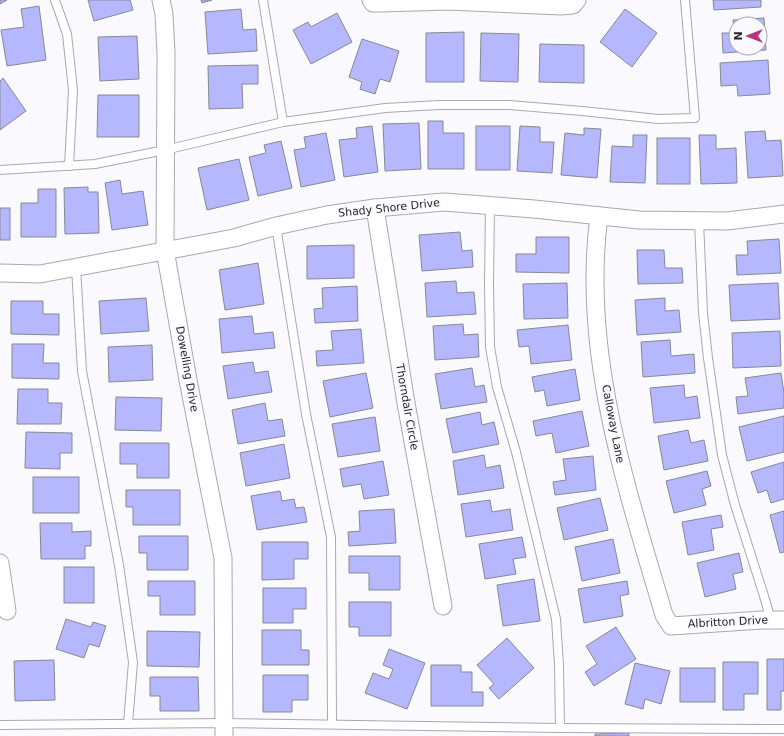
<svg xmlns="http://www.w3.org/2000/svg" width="784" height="736" viewBox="0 0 784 736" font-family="'DejaVu Sans',sans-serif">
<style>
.building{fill:#b5b8fe;stroke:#878891;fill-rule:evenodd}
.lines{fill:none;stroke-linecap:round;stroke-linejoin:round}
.lane-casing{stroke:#a7a8b2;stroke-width:10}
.street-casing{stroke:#a7a8b2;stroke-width:19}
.lane{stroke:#fff;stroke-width:8}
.street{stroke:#fff;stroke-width:17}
.labels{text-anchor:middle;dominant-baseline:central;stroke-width:3.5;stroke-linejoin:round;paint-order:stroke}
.street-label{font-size:11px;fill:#26262a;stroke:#fafafe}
</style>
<rect width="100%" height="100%" fill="#fafafe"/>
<g class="building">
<path d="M0,0H7L0,4Z"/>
<path d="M88,0H130L133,10L94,21Z"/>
<path d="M201,0H212L202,3Z"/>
<path d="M713,0H761V7L714,10Z"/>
<path d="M39,6L46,60L7,66L1,30L24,27L21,9Z"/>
<path d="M241,9L243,30L256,29L257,51L208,54L205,12Z"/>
<path d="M625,9L657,33L632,67L600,42Z"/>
<path d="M337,13L352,42L311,64L293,30L308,22L311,27Z"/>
<path d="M764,18L766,50L723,53L722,33H734L733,20ZM736,24H760V48H736Z"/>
<path d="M464,32V82H426V33Z"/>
<path d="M481,33L519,34L518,82L480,81Z"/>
<path d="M137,36L139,79L100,81L98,37Z"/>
<path d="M362,39L399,51L390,82L380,79L375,94L360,89L362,82L349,77Z"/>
<path d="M540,44L584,45V83L539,82Z"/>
<path d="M768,60L770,94L738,96L737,85L721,86L720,63Z"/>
<path d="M258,65V84H242L243,108L209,109L208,66Z"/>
<path d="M3,78L26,111L0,130V81Z"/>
<path d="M98,95H139V137H97Z"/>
<path d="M428,121H443V133H464V169H428Z"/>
<path d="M419,123L421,169L385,171L383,124Z"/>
<path d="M372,126L378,172L344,177L339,140L357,138L356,128Z"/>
<rect x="476" y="126" width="34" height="44"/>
<path d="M520,126L540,127V142H554L552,173L517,171Z"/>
<path d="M584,128L601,129L597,178L561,175L565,133L584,135Z"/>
<path d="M765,131L766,141L781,140L783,176L748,178L745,132Z"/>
<path d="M326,133L335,180L301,187L294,150L306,148L304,137Z"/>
<path d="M633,135H647L645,183L610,182L612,146L633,147Z"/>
<path d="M699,135H716V149L736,148L737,183L701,184Z"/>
<rect x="657" y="138" width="33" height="46"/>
<path d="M281,141L292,188L258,196L249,157L266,153L264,145Z"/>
<path d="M239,159L249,200L207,210L198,168Z"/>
<path d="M120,180L122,194L143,191L148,225L112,230L105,183Z"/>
<path d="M88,187V192H98L99,233L65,234L64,188Z"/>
<path d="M38,189H56V237H21V203H38Z"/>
<rect x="0" y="208" width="10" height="32"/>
<path d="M460,232L462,251L472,250L473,267L422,271L419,235Z"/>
<path d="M536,237H569V273L516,272V254H536Z"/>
<path d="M779,239L781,273L737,275L736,255H748L747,241Z"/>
<path d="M354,245V278L307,279V246Z"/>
<path d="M637,250H664L665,268H682L683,283L638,284Z"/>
<path d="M258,263L264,304L225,310L219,270Z"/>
<path d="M456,281L457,293L474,292L476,314L427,317L425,283Z"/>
<path d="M567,283L568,318L524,319L523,284Z"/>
<path d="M778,283L780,319L731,321L729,285Z"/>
<path d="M357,286L358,321L315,323L314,309L323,308L322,288Z"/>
<path d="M146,298L149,331L101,334L99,301Z"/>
<path d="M665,298V311L679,310L681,332L637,335L635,300Z"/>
<path d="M11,301H43V314H59V335L11,334Z"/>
<path d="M252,316L254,334L273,332L275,348L222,353L219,319Z"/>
<path d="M463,324L464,335L478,334L479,357L435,360L433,326Z"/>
<path d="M568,325L572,360L531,364L529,346L519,347L517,330Z"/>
<path d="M361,329L364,363L317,366L316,351L333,350L331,331Z"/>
<path d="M780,331L781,366L733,368L732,333Z"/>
<path d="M670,340L671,356L694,354L695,373L643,377L641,342Z"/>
<path d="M12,344H44L43,363H59V379L12,378Z"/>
<path d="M152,345L153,380L109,382L108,347Z"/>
<path d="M253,362L255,373L268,371L272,392L228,399L223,366Z"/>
<path d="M472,368L475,387L484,385L487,402L441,409L435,374Z"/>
<path d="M575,369L580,400L547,406L544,390L535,392L532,377Z"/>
<path d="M366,373L373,408L330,417L323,381Z"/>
<path d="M781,373L784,393V408L738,414L736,397L748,396L745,378Z"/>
<path d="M684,385L685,398L697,396L700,418L654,423L650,388Z"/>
<path d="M18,389H48V403H62L61,424H17Z"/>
<path d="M116,397L162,398L161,431L115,430Z"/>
<path d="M265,403L268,421L282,419L285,436L238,444L232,410Z"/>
<path d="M582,411L589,446L556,453L552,433L536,436L533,421Z"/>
<path d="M480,412L482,425L494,422L499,444L453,453L446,419Z"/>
<path d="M784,416V452L747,461L739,427Z"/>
<path d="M375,417L380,451L338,457L332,424Z"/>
<path d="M688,430L691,443L704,440L708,461L664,470L658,436Z"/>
<path d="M26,432L72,433V453H60V469L25,468Z"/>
<path d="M120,443H169V478H137V464H120Z"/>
<path d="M284,444L290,478L246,486L240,453Z"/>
<path d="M484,455L486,468L500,465L504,488L458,495L453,461Z"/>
<path d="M593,456L596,490L555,495L553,482L566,480L563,459Z"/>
<path d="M383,461L389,495L364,499L361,484L343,487L340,469Z"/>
<path d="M784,462V499L771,503L767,490L758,493L751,472Z"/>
<path d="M707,471L711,486L702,489L706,505L674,513L666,481Z"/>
<rect x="33" y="477" width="46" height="36"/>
<path d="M126,490H180V525H133V507H126Z"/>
<path d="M280,491L282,501L294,499L296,508L304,507L307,522L257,530L251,496Z"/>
<path d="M600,498L608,530L564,540L557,508Z"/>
<path d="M490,500L492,512L510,509L513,530L466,537L461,504Z"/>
<path d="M394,509L396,543L349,546L348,532L360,531L359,511Z"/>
<path d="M784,511V552L780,553L770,515Z"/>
<path d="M721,515L723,527L711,529L714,550L688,555L682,522Z"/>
<path d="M40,523H72V532L91,531V546H85V559H41Z"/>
<path d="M139,536H188V570H147V553H139Z"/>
<path d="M522,537L526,557L513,559L516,574L485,579L479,544Z"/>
<path d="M613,539L620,573L582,581L575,547Z"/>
<path d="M262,542H308V559H294V579L262,580Z"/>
<path d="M739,553L743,572L733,574L736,589L705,597L697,563Z"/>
<path d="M349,556H400V590H369V573H349Z"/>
<rect x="64" y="567" width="30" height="36"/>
<path d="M534,579L540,621L503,626L497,585Z"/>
<path d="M148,581H195V615H160V596H148Z"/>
<path d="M627,581L629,594L620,596L623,616L584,623L578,589Z"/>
<path d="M263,588H306V609H293V623H263Z"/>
<path d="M349,602H391V636H359V627H349Z"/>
<path d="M66,619L91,627L93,622L106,626L99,647L89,644L84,658L56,649Z"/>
<path d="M616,627L636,659L594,686L585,672L597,664L586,646Z"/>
<path d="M262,630H301V650H309V665H262Z"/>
<path d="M147,631L200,632L199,667L147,666Z"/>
<path d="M507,638L534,668L499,699L489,688L494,684L477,665Z"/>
<path d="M389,649L425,663L407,709L365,693L373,673L389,679L393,669L383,665Z"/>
<path d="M767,659H784V691H781V710H767Z"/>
<path d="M54,660L55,700L15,701L14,661Z"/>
<path d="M723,662H758V694H744V710H723Z"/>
<path d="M635,663L670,671L661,704L645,699L643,709L625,704Z"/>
<path d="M431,665H461V672H472V692H483V706H431Z"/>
<rect x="680" y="668" width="35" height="34"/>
<path d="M263,675H308V700H292V712H263Z"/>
<path d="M150,677H198L199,711H160V696H150Z"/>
<path d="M629,733V736H595V734Z"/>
</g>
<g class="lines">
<defs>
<g id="lane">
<path d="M55,0L67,34L73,90L69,166"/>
<path d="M263,0L283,122"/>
<path d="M0,170L95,164L165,150L283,122L385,108L439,105H509L582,111L658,119L695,118L685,0"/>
<path d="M490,206L489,284L490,347L497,387L516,452L556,619L559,665L560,728"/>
<path d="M699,221L703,313L708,358L722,455L735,505L764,596L771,620"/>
<path d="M276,226L306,414L331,537L332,724"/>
<path d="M76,267L82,371L119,565L133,662L128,724"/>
<path d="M0,725L225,723L560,728L784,729"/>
</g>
<g id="street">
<path d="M161,0L164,14L166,53L165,250L188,380L223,558L224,736"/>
<path d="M371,0L373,3H382L448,1L561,6L573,5L577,0"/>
<path d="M375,208L406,403L443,606"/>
<path d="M599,216C581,352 626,486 664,615L671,626L762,620H784"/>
<path d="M0,273L40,274L234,238L276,226L327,215L375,208L444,202L534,209L639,220L727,221L784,214"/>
<path d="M0,563L7,611"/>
</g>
</defs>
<use href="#lane" class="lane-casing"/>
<use href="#street" class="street-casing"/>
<use href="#lane" class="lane"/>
<use href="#street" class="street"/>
</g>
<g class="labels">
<g class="street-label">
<text transform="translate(389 208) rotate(-6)">Shady Shore Drive</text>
<text transform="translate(187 369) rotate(80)">Dowelling Drive</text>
<text transform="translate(407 407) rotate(80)">Thorndalr Circle</text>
<text transform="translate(613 424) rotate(79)">Calloway Lane</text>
<text transform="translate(728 622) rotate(-3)">Albritton Drive</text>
</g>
</g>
<g transform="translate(748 36) rotate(270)"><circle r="19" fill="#fafafe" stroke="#a5a5a9"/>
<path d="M0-3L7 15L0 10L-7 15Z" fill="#b8367e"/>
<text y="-6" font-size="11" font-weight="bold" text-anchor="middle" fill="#26262a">N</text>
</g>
</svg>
